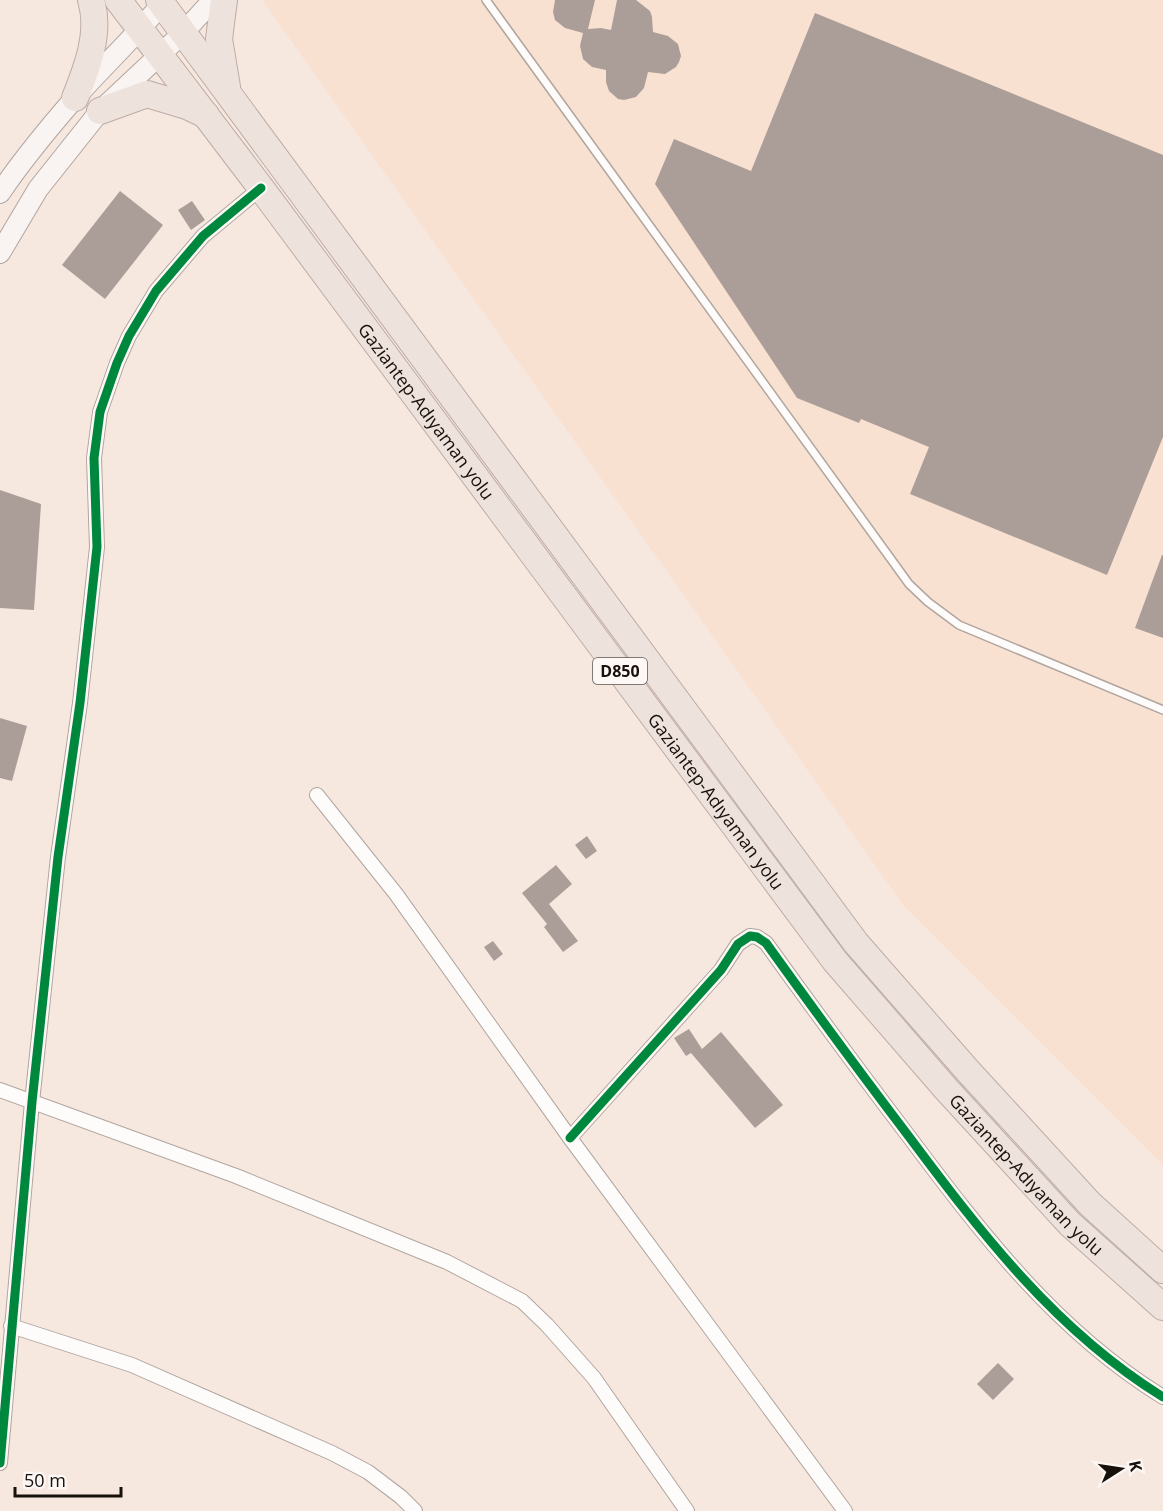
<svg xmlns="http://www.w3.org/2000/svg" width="1163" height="1511" viewBox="0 0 1163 1511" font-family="'Open Sans',sans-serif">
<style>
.built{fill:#f9e1d2}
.building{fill:#ab9e98}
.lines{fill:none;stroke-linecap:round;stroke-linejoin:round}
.lane-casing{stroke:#b0a59f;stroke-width:10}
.street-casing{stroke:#b0a59f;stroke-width:16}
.secondary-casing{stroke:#b0a59f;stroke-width:22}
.highway-casing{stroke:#bdaca5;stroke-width:28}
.lane{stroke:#fefcfa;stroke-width:7}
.street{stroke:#fefcfa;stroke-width:14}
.secondary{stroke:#f9f4f2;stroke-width:20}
.highway{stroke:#eee2dd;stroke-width:26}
.cycleway-casing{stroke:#fdf8f5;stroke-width:13}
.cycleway{stroke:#00873e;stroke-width:9}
.labels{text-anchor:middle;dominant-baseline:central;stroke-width:6;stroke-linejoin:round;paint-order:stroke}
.shield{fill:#fdf8f5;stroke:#5d5651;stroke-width:1.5}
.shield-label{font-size:16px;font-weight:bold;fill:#18100b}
.street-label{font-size:18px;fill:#18100b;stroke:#fdf8f5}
</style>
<rect width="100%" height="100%" fill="#f6e8df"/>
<path class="built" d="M262,0H1163V1165L903,905Z"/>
<g class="building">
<path d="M555,0H595L588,29L601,28L611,30L617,0H636L650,11L652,17L653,32L668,36L678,44L681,56L679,62L676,67L665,74L648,72L644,88L636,97L624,100L618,99L609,91L606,82V70L592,67L583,59L580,46L583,33L565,28L555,20L553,12Z"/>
<path d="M815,13L1163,155V437L1107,575L910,494L929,447L861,419L859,423L797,398L655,184L674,139L751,171Z"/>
<path d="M120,191L163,225L105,299L62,265Z"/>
<path d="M192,201L205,220L191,230L178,210Z"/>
<path d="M0,490L41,504L34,610L0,608Z"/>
<path d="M1162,555H1163V638L1135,628Z"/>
<path d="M0,718L27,726L12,781L0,778Z"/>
<path d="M587,836L597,851L586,859L575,845Z"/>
<path d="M556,865L572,884L549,904L578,941L563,952L544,927L547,924L522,893Z"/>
<path d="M493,941L503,954L494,961L484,947Z"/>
<path d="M689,1029L702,1049L721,1032L783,1105L755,1128L691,1053L686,1056L674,1038Z"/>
<path d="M998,1363L1014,1379L993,1400L977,1384Z"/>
</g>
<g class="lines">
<defs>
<path id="lane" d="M486,0L909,584L928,602L959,625L1163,710"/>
<g id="street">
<path d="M317,795L396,894L570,1138L845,1511"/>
<path d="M0,1090L236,1176L447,1262L522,1301L547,1325L594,1378L687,1511"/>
<path d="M570,1138L721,970L738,944L750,936L757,937L766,943C812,1007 859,1071 907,1134C981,1233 1056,1331 1163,1397"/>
<path d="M11,1326L132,1365L332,1453L368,1472L401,1497L415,1511"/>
<path d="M0,1463L32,1102L58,857L80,703L97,547L94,458L100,412L117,363L129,336L156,291L203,236L261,188"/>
</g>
<g id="secondary">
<path d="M0,193C22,160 48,129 74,99C104,65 137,35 165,0"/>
<path d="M0,253L38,189L100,111L183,33L213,0"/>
</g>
<g id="highway">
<path id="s1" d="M118,0L261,188L835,961L947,1090L1070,1224L1163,1307"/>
<path d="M159,0L856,943L968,1071L1090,1204L1163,1270"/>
<path d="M224,0L219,39L227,87"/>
<path d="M75,98C87,68 101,33 91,0"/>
<path d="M100,111L147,94L187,106L206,115"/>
</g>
</defs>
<use href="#lane" class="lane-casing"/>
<use href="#street" class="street-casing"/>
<use href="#secondary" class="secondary-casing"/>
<use href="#highway" class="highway-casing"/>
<use href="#lane" class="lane"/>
<use href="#street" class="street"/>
<use href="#secondary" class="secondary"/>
<use href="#highway" class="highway"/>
<defs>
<g id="cycleway">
<path d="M570,1138L721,970L738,944L750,936L757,937L766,943C812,1007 859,1071 907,1134C981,1233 1056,1331 1163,1397"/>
<path d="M0,1463L32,1102L58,857L80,703L97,547L94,458L100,412L117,363L129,336L156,291L203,236L261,188"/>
</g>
</defs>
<use href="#cycleway" class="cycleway-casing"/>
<use href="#cycleway" class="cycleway"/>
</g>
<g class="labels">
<rect class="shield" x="593" y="658" width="54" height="26" rx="4.5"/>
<g class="shield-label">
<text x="620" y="671">D850</text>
</g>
<g class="street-label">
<text stroke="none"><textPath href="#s1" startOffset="514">Gaziantep-Adıyaman yolu</textPath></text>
<text stroke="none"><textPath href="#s1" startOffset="1000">Gaziantep-Adıyaman yolu</textPath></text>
<text stroke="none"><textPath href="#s1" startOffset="1486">Gaziantep-Adıyaman yolu</textPath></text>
</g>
</g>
<g transform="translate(1121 1469) rotate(78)" stroke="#fdf8f5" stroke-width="4.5" paint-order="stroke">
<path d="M0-4.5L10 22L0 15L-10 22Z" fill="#18100b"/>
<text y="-9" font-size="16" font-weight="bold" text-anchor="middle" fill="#18100b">K</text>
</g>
<path d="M15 1487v9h106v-9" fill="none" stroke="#18100b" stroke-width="3"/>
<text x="24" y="1487" font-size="18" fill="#18100b" stroke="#fdf8f5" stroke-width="4.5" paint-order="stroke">50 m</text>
</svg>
